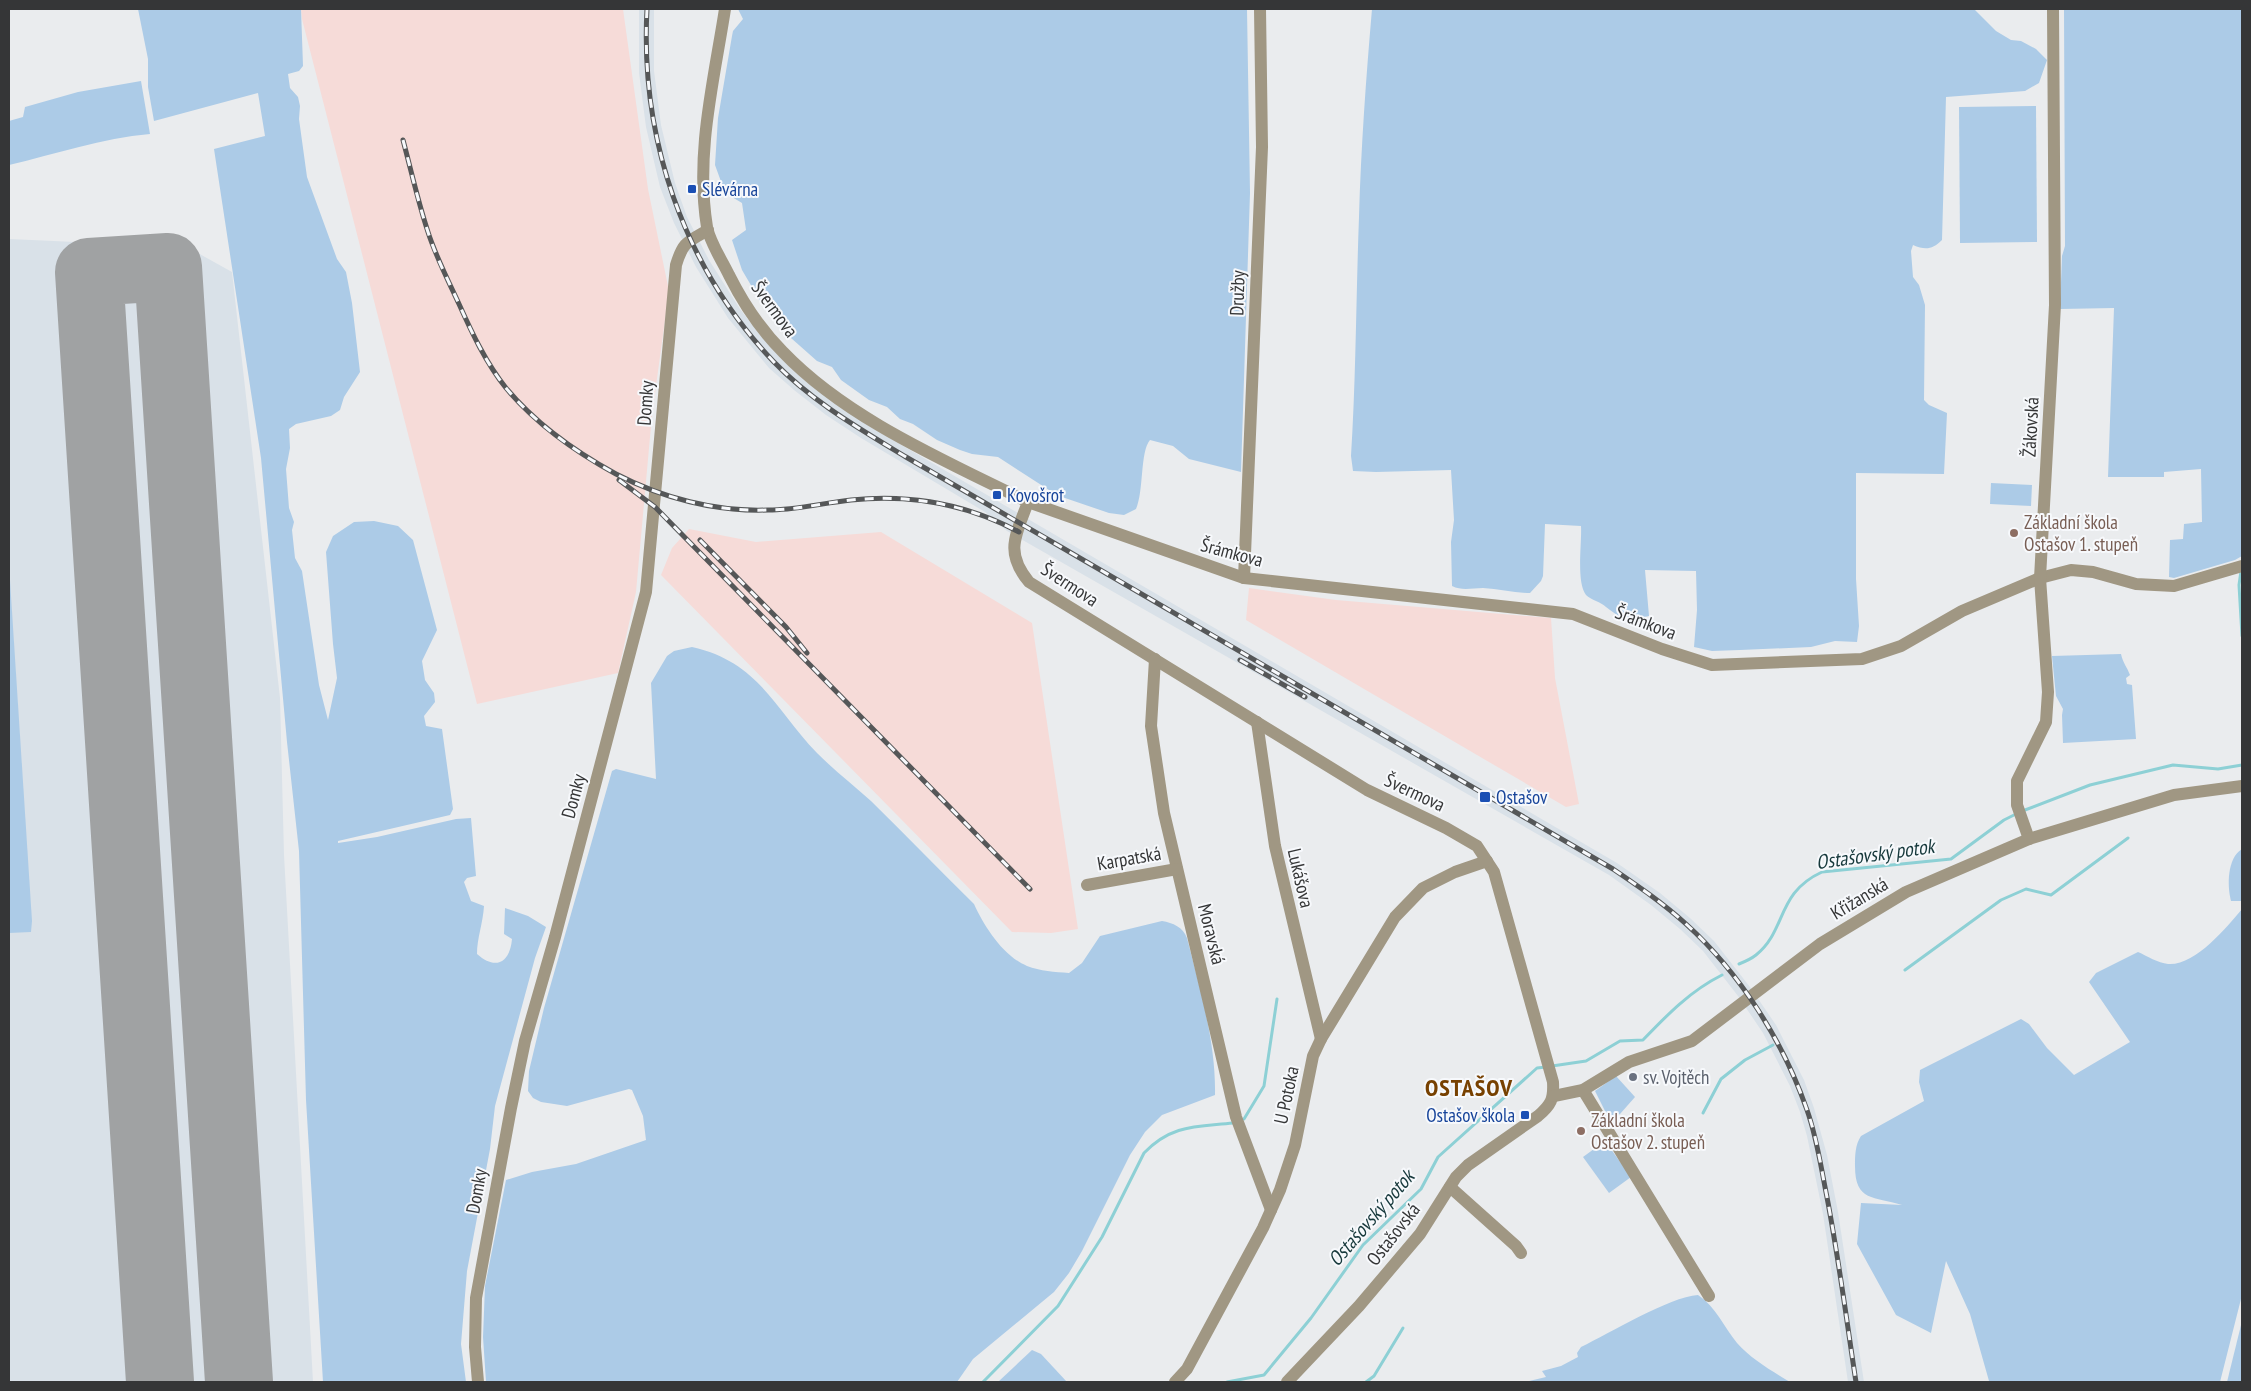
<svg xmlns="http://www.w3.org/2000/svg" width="2251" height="1391" viewBox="0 0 2251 1391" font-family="'PT Sans Narrow',sans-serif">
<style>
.built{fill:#d9e1e8}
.industrial{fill:#f6dbd8}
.green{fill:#accbe7}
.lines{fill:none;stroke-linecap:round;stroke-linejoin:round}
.stream{stroke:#8dd0d5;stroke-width:3}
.runway{stroke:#a0a2a3;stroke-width:68}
.minor{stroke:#a09783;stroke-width:12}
.rail-casing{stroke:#555758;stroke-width:5}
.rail{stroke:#f7f9fc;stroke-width:3;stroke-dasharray:9;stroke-linecap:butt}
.transit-dot{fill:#1a4fb4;stroke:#f7f9fc;stroke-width:2}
.education-dot{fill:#8d6e63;stroke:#f7f9fc;stroke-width:2}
.worship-dot{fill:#6b7280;stroke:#f7f9fc;stroke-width:2}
.labels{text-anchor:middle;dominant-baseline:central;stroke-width:4;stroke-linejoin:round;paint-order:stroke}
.transit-label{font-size:19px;fill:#164399;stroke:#f7f9fc;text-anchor:start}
.street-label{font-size:19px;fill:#353637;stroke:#f7f9fc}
.education-label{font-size:19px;fill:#785e54;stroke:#f7f9fc;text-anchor:start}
.worship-label{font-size:19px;fill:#5b616d;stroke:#f7f9fc;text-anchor:start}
.water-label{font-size:20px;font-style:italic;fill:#17393c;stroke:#f7f9fc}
.district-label{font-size:24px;font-weight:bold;letter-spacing:1px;fill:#774101;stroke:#f7f9fc}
</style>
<rect width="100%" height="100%" fill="#eaecee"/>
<g class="built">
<path d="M639,9H654V71L661,125L675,183L687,217L709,260L740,309L760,335L869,426L1617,863L1660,893L1690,918L1714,941L1750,987L1776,1025L1804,1080L1814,1108L1827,1155L1838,1212L1864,1382H1848L1823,1214L1807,1136L1800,1112L1790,1086L1763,1033L1738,996L1703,951L1680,929L1651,905L1609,875L1007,531L985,512L861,438L826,415L794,390L769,368L728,318L696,267L674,223L660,187L646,127L639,73Z"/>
<path d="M9,239L187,247L232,272L280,698L284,855L313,1382H9Z"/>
</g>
<g class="industrial">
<path d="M301,9H623L648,189L669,291L652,415L636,592L618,673L477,704L302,19Z"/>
<path d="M689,529L756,542L881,532L1032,623L1078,929L1051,933L1012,932L661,575L672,548Z"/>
<path d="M1249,588L1336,600L1551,618L1555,678L1579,804L1566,807L1246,620Z"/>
</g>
<g class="green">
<path d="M138,9H301L303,66L299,71L288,74L290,88L298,97L300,106L299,119L307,177L337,259L346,272L352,303L360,372L344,397L340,410L331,416L296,424L289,429L290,448L286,469L289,508L294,522L292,530L295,558L302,571L319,685L328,720L337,678L333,644L326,552L333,536L354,522L374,521L398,526L413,540L437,630L422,661L425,680L434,693L435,702L424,716L426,726L442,729L453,809L450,815L338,841V843L377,837L456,819L471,818L476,876L467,878L464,882L471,901L484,906C483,923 477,938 477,954C496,971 510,962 512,939L504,934L505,908L528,916L546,927L535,958L495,1106L490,1149L467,1271L461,1344L466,1382H323L306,1100L299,851L287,742L261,458L214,149L265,136L258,93L154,121L148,87V59Z"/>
<path d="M738,9H1247L1250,193L1241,472L1189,459L1173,446L1150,440C1140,451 1144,491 1136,509L1124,515L1109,513L1065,498L1049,490L998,457L972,454L960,450L937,440L913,424L900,419L887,407L869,400L841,380L832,367L817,361L791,338L762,304L742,270L732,240L746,230L742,203L732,197L723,187L715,165L718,118L732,36L733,31L743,19Z"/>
<path d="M1372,9H1974L1996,31L2011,40L2021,41L2036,49L2047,60L2039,83L2025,91L1946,97L1942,240C1932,250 1925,250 1913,245L1911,251L1913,277L1919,285L1925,305L1924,400L1929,405L1947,413L1944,474L1856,473V579L1859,626L1857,642L1835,641L1811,647L1740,650L1712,651L1694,647L1697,610L1696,571L1645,570L1649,616C1628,621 1624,621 1606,607C1601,602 1591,600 1586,595C1576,582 1582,543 1581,526L1545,524L1543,576L1541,581L1530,593C1514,593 1499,589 1483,588C1472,588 1462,591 1452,586L1451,542L1454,520L1451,470L1376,472L1353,471L1351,456C1356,377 1356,297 1359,217C1361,148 1366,78 1372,9Z"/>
<path d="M2064,9H2242V556L2235,560L2174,578L2169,577L2170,540L2183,539L2184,524L2202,522L2201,469L2164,472V477H2108L2114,308L2060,309L2062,256L2065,246Z"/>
<path d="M141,81L150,134C102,138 56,154 9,165V121L23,117L25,107L78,92Z"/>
<path d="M2036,106L2037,242L1960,243L1959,107Z"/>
<path d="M1991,483L2032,485L2031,506L1990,504Z"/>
<path d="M9,565L32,921L31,932L9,933Z"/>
<path d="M692,647C759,662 774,708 817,753C834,770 853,785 871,801C906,835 939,870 974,904C984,926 1003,956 1027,966C1040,971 1055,972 1069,973L1082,963L1100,936L1162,921C1173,923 1183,927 1187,938C1200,989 1216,1042 1215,1095L1162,1115L1145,1132L1130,1155L1082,1251L1069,1273L1054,1292L973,1359L957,1382H486L483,1337L485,1286L506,1180L532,1172L576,1164L646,1140L643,1116L632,1090L629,1089L567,1106L541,1102L533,1098L528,1091L529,1071L544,1008L612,771L616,769L656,779L651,683L667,656L674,651Z"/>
<path d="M2121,654C2123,663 2127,667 2130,675L2126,678L2127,684L2132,685L2136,739L2063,743L2062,715L2063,709L2056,696L2052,656Z"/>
<path d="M2242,849V901H2231C2227,886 2227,858 2242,849Z"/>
<path d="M2242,909V1295L2220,1382H1973L1989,1381L1970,1314L1946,1261L1931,1333L1896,1315L1857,1244L1861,1203L1902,1205C1874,1196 1855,1202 1855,1166C1855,1156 1855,1145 1861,1136L1924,1101L1919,1082L1920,1070L2021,1019L2029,1024L2047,1048L2074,1075L2130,1042L2089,982L2096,973L2138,952C2147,956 2158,963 2168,964C2195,966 2226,928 2242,909Z"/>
<path d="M1616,1076L1635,1097L1620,1114L1609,1119L1595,1091Z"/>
<path d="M1605,1141L1631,1177L1609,1193L1583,1157Z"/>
<path d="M1698,1295C1716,1307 1724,1327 1737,1343C1751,1359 1772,1371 1790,1382H1525L1546,1377L1542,1371L1561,1366L1578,1357L1577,1353L1581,1347C1610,1333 1669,1297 1698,1295Z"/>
<path d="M2242,1321V1382H2227Z"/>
<path d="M1032,1350L1041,1354L1067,1382H998Z"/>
</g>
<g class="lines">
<g class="stream">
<path d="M2241,571L2239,585L2242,636"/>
<path d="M2025,810L2090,785L2173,765L2218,769L2242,765"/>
<path d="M1739,964C1744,962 1751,959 1756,955C1787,930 1776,893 1822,872L1951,859L2004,820L2016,814"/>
<path d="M1905,970L2001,900L2026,889L2051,895L2128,838"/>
<path d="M1552,1066L1586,1061L1620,1041L1643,1040C1667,1015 1690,991 1722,975"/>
<path d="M1703,1113L1721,1079L1745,1060L1773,1045"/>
<path d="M1244,1119L1264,1086L1277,999"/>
<path d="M983,1382L1058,1306L1102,1237L1144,1153C1172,1124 1197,1127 1233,1123"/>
<path d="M1227,1382L1264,1375L1311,1318L1363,1245L1421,1189L1438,1157L1537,1068L1546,1067"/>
<path d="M1366,1382L1374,1376L1403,1328"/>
</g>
<path class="runway" d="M160,1382L89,272L168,267L239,1382"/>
<g class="minor">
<path d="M725,9C714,80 695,154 707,227C710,243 722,260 729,275C743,303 761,330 783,352C847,419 946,461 1028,502C1016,535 1004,552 1029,582L1367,790L1446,828L1477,846L1494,872L1553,1082C1554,1099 1551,1105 1538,1116L1468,1165L1456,1177L1420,1234L1359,1306L1287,1382"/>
<path d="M1028,502L1244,578L1573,614L1662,649L1712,665L1862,659L1901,646L1962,611L2040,578L2071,570L2093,572L2136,584L2174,586L2242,566"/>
<path d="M1244,578L1262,147L1260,9"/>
<path d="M1155,659L1151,726L1164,813L1236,1117L1271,1210"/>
<path d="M1257,722L1275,846L1321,1039"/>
<path d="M2029,839L2017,805V781L2046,722L2048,692L2040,578L2055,305L2053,9"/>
<path d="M1087,885L1177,869"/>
<path d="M1583,1090L1709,1296"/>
<path d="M1554,1096L1583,1090L1629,1062L1692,1041L1820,944L1906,892L2029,839L2174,795L2242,786"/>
<path d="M1450,1187L1516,1246L1521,1253"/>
<path d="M478,1382L475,1347L476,1298L511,1108L525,1041L555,937L646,592L676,265C683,242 687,242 708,230"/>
<path d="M1175,1382L1187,1369L1263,1228L1280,1190L1295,1145L1313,1056L1321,1039L1395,917L1423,888L1455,872L1487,861"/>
</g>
<defs>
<g id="rail">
<path d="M647,9C640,138 683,266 773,361C811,401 860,429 906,457C958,487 1009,517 1061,547C1245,654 1429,762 1613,869C1638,886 1663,903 1686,924C1740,973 1783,1041 1807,1110C1816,1135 1820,1161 1825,1187C1838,1252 1846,1317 1856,1382"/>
<path d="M403,140C411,170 418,202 428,232C436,257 448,280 459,304C472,333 486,363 506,388C536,424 574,451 616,474C662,498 716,512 768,510C796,510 823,503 851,500C909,494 967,504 1019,532"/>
<path d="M619,480L655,507L1030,889"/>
<path d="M700,540L786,627L807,653"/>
<path d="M1240,660L1305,697"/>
</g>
</defs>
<use href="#rail" class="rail-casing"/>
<use href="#rail" class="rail"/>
</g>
<g class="transit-dot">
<rect x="687" y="184" width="10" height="10" rx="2.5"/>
<rect x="992" y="490" width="10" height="10" rx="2.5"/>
<rect x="1479" y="791" width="12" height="12" rx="2.5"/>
<rect x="1520" y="1110" width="10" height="10" rx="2.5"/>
</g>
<g class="education-dot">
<circle cx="2014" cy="533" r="5"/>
<circle cx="1581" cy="1131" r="5"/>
</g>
<circle class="worship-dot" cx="1633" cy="1077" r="5"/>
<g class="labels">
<g class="transit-label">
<text x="702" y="189">Slévárna</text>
<text x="1007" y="495">Kovošrot</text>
<text x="1496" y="797">Ostašov</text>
<text x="1515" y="1115" text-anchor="end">Ostašov škola</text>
</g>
<g class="street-label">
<text transform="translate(1237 293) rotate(-88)">Družby</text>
<text transform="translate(775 309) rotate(54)">Švermova</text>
<text transform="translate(645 403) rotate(-86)">Domky</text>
<text transform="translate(2030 427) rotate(-87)">Žákovská</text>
<text transform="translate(1232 552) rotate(15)">Šrámkova</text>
<text transform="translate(1070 584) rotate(33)">Švermova</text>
<text transform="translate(1646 622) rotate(21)">Šrámkova</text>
<text transform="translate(1415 792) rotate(25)">Švermova</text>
<text transform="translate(573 796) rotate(-75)">Domky</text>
<text transform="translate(1129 858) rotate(-10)">Karpatská</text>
<text transform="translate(1301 878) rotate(77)">Lukášova</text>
<text transform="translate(1859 898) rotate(-31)">Křižanská</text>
<text transform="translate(1212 934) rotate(76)">Moravská</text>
<text transform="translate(1286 1095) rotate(-78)">U Potoka</text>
<text transform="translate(476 1191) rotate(-80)">Domky</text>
<text transform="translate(1393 1234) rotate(-52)">Ostašovská</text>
</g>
<g class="education-label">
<text x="2024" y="522">Základní škola<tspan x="2024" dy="22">Ostašov 1. stupeň</tspan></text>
<text x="1591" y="1120">Základní škola<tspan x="1591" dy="22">Ostašov 2. stupeň</tspan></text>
</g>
<g class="worship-label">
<text x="1643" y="1077">sv. Vojtěch</text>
</g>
<g class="water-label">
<text transform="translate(1875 854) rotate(-8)">Ostašovský potok</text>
<text transform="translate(1371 1218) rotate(-49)">Ostašovský potok</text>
</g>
<g class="district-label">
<text x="1469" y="1087">OSTAŠOV</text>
</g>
</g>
<rect width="2251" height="1391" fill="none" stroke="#353637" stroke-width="20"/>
</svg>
